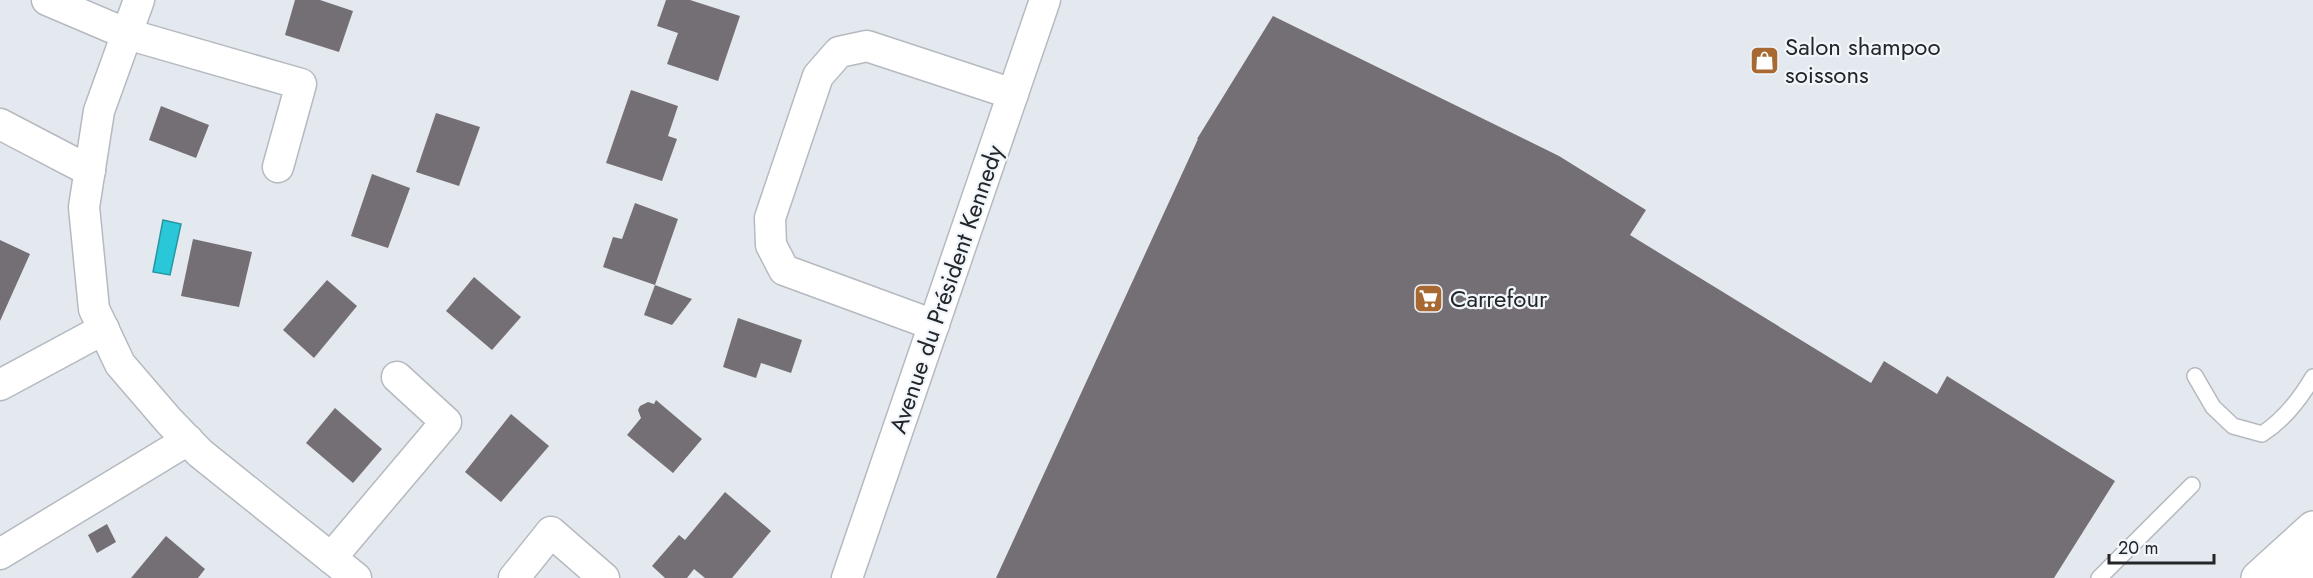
<svg xmlns="http://www.w3.org/2000/svg" width="2313" height="578" viewBox="0 0 2313 578" font-family="Jost,sans-serif">
<style>
.water{fill:#29c7d7;stroke:#2796a2;stroke-width:1.5}
.building{fill:#746f75}
.lines{fill:none;stroke-linecap:round;stroke-linejoin:round}
.lane-casing{stroke:#b5b9c0;stroke-width:18}
.street-casing{stroke:#b5b9c0;stroke-width:33}
.secondary-casing{stroke:#b5b9c0;stroke-width:36}
.lane{stroke:#fff;stroke-width:15}
.street{stroke:#fff;stroke-width:30}
.secondary{stroke:#fff;stroke-width:33}
.labels{text-anchor:middle;dominant-baseline:central;stroke-width:4.5;stroke-linejoin:round;paint-order:stroke}
.poi-label{font-size:24px;fill:#232527;stroke:#f1f6fc;text-anchor:start}
.street-label{font-size:24px;fill:#232527;stroke:#f1f6fc}
</style>
<rect width="100%" height="100%" fill="#e4e9ef"/>
<path class="water" d="M163,220L181,224L170,275L153,272Z"/>
<g class="building">
<path d="M295,0H320L353,11L339,52L285,35Z"/>
<path d="M666,0H690L740,16L718,81L667,64L678,33L657,26Z"/>
<path d="M1273,16L1559,156L1646,210L1630,235L1871,383L1884,361L1937,394L1947,376L2115,481L2054,578H996L1198,139H1197Z"/>
<path d="M631,90L678,106L668,136L677,139L662,181L606,163Z"/>
<path d="M161,106L209,125L196,158L149,140Z"/>
<path d="M436,113L480,127L459,186L416,172Z"/>
<path d="M372,174L410,188L388,248L351,236Z"/>
<path d="M635,203L678,219L655,285L603,267L613,237L622,239Z"/>
<path d="M193,239L252,252L239,307L181,296Z"/>
<path d="M0,240L30,254L0,321Z"/>
<path d="M474,277L521,317L492,350L446,311Z"/>
<path d="M327,280L357,306L314,358L283,330Z"/>
<path d="M655,285L692,299L672,325L644,315Z"/>
<path d="M738,318L802,340L791,373L761,363L756,378L723,367Z"/>
<path d="M656,400L702,439L673,473L627,435L641,418L638,410L640,406L648,402L654,404Z"/>
<path d="M335,408L382,449L353,483L306,443Z"/>
<path d="M511,414L549,446L501,502L465,472Z"/>
<path d="M725,492L771,531L732,578H705L694,569L687,578H665L652,566L679,535L685,540Z"/>
<path d="M107,524L116,542L97,553L88,535Z"/>
<path d="M166,536L205,569L198,578H131Z"/>
</g>
<g class="lines">
<defs>
<g id="lane">
<path d="M2195,376L2213,407L2233,426L2262,434C2284,420 2300,399 2313,377"/>
<path d="M2099,578L2192,485"/>
</g>
<g id="street">
<path d="M47,0L127,34L301,84L278,167"/>
<path d="M139,0L99,111L84,207L94,309L120,364L169,421L200,453L356,578"/>
<path d="M0,124L90,171"/>
<path d="M934,325L784,270L771,245L770,218L818,76L839,52L867,46L1013,94"/>
<path d="M0,385L104,329"/>
<path d="M0,554L188,440"/>
<path d="M331,558L446,422L397,377"/>
<path d="M514,578L551,532L604,578"/>
<path d="M847,578L1045,0"/>
<path d="M2296,578L2313,564"/>
</g>
<path id="secondary" d="M2258,578L2313,528"/>
</defs>
<use href="#lane" class="lane-casing"/>
<use href="#street" class="street-casing"/>
<use href="#secondary" class="secondary-casing"/>
<use href="#lane" class="lane"/>
<use href="#street" class="street"/>
<use href="#secondary" class="secondary"/>
</g>
<defs>
<symbol id="shop-square" viewBox="-11 -11 22 22"><rect x="-9" y="-9" width="18" height="18" rx="4" fill="#a86832" stroke="#f1f6fc"/><path d="M-5-2.5h2.3a2.7 3.5 0 0 1 5.4 0H5L5.5 6h-11ZM-1.5-2.5h3a1.5 2.3 0 0 0-3 0Z" fill="#fff"/></symbol>
<symbol id="supermarket-square" viewBox="-11 -11 22 22"><rect x="-9" y="-9" width="18" height="18" rx="4" fill="#a86832" stroke="#f1f6fc"/><path d="M-6-5.5h2.5l.6 2H6L4.5 2H-2.5L-4.4-4H-6ZM-1.5 3.2a1.3 1.3 0 1 0 .1 0ZM3 3.2a1.3 1.3 0 1 0 .1 0Z" fill="#fff"/></symbol>
</defs>
<g fill-rule="evenodd">
<use href="#shop-square" x="1748" y="44" width="33" height="33"/>
<use href="#supermarket-square" x="1412" y="282" width="33" height="33"/>
</g>
<g class="labels">
<g class="poi-label">
<text x="1785" y="46">Salon shampoo<tspan x="1785" dy="28">soissons</tspan></text>
<text x="1450" y="298">Carrefour</text>
</g>
<g class="street-label">
<text transform="translate(946 289) rotate(-71)">Avenue du Président Kennedy</text>
</g>
</g>
<path d="M2109 554v9h105v-9" fill="none" stroke="#232527" stroke-width="3"/>
<text x="2118" y="554" font-size="18" fill="#232527" stroke="#f1f6fc" stroke-width="4.5" paint-order="stroke">20 m</text>
</svg>
